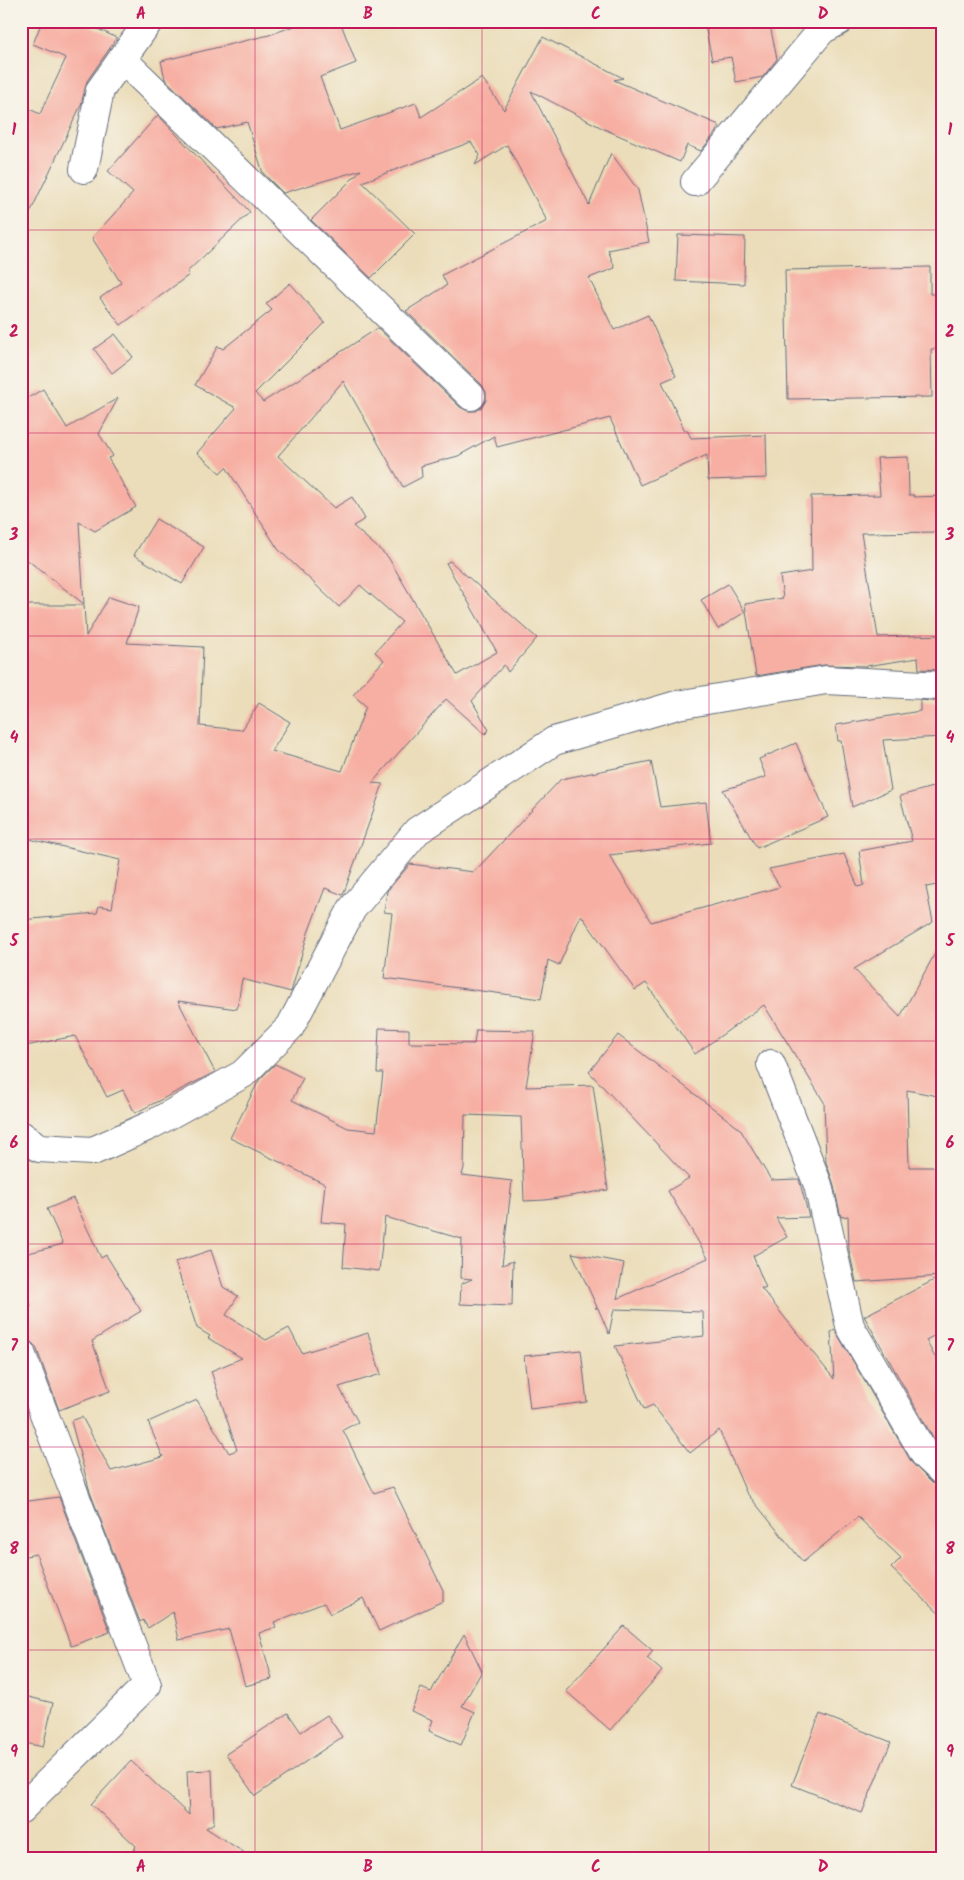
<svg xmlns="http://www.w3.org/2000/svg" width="964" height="1880" viewBox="0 0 964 1880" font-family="Kalam,sans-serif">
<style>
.building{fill:#f7afa3}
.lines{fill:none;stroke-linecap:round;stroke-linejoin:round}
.minor-casing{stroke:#646c7e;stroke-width:30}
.minor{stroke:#fff;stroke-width:28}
.grid{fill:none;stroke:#c2185b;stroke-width:1;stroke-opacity:0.55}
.neatline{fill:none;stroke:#c2185b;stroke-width:2}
.grid-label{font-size:16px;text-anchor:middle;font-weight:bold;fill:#c2185b}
</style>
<rect width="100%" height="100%" fill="#f7f3e8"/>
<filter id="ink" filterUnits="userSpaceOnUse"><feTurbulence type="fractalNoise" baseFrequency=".02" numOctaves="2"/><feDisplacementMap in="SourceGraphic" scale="10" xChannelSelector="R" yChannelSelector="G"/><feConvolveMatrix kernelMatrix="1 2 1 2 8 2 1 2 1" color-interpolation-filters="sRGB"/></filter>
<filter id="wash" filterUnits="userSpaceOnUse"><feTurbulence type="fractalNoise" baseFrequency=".0096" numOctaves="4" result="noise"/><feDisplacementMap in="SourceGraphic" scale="20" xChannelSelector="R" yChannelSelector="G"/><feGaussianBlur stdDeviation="1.12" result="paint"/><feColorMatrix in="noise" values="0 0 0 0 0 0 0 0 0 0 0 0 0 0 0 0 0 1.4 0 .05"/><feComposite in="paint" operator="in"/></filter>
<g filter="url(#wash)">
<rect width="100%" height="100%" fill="#ebddb9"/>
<g id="blocks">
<g class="building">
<path d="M42,21H81L117,38L87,81L81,105L21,232V105L40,114L66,58L33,44Z"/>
<path d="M308,21H340L356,63L320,77L340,130L416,103L421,117L482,78L504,110L543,37L623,78L614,80L719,125L716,132L701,151L687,145L680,162L604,129L531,91L589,205L611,153L638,190L649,242L608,250L615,268L589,278L614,330L648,315L676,376L662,382L685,431L687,430L691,438L766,435L767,478L708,480L707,455L640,485L610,418L497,447L494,436L458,456L421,466L422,477L403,487L343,381L278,456L334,508L352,497L365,519L353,526L388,557L457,675L497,652L446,563L450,561L537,638L508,672L504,665L472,701L489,730L485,734L446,699L372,783L383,784L343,895L325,888L308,933L291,992L242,979L237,1009L178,1001L215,1072L135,1113L123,1090L107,1097L75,1036L21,1047V920L97,913L99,906L112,908L120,860L21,837V605H84L86,636L109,597L139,607L127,643L203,647L200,726L242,730L259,703L290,722L272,751L342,771L366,706L353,695L384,660L375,652L402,622L360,585L339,607L278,549L226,467L220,473L197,453L236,408L195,385L218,346L223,349L272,310L266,304L290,283L325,323L255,393L263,402L378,328L460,407L468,411H476L482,407L486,400V392L482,385L406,311L447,285L442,275L547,221L507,145L475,165L480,155L471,142L362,182L415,234L371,278L311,220L361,170L283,193L263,173L247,122L217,129L165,79L161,61L269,35Z"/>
<path d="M704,21H763V27L770,25L777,59L763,77L736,82L731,57L712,60Z"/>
<path d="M158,115L250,212L187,272L189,275L121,325L100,298L121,283L92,238L133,193L108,171Z"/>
<path d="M678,235L745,237L744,284L676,281Z"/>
<path d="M930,267V294H943V349H931L932,397L788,399L785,270Z"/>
<path d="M115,334L133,357L112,373L94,349Z"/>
<path d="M43,389L67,428L118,398L99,434L113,456L108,458L136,507L95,531L79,522L84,604L21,555V402Z"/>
<path d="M908,457L909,495H914V497L943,496V532L861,533L878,637L943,635V670L919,669L918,658L866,666L824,665L756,676L745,604L783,598L780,576L812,571L811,496L880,495L877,458Z"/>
<path d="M156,519L204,547L182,584L134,555Z"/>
<path d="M728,584L745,612L718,629L701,600Z"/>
<path d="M920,700L943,702V737L883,740L891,790L852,807L841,741H838L836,725L920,711Z"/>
<path d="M796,743L828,817L757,848L723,790L766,777L759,759Z"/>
<path d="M651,761L660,807L706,802L711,843L609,855L651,922L780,887L769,869L844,854L858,887L864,885L859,851L912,841L900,796L943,784V884L926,887L933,922L854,969L900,1017L943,939V1097L907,1090L909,1167H943V1331L926,1340L943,1373V1450L937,1445L864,1316L942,1276L856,1282L849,1250L848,1216L841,1217L833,1182L826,1162L824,1102L764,1005L695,1054L646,983L635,990L581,915L559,965L548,960L541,999L384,978L392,913L384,912L387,891L410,864L474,872L561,779Z"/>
<path d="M379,1028L409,1029V1043L474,1044L476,1030L535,1031L526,1087L593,1085L608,1190L545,1200L524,1201L521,1117L465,1115L464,1168L462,1175L512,1181L502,1265L513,1261L512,1306L460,1304L461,1284L472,1279L461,1278L462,1239L385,1217L379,1271L343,1267L346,1224L321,1222L325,1184L230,1138L259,1080L275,1064L303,1078L292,1100L348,1128L376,1131L383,1073H377Z"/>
<path d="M618,1035L740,1129L771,1180L799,1179L809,1217L776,1218L787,1237L753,1256L766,1288H761L834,1379L831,1332L835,1330L912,1463L932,1483L943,1487V1617L891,1568L901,1558L858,1517L803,1562L746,1492L719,1430L690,1453L653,1405L644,1409L615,1346L704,1336L703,1312L614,1309L609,1334L598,1308H595L597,1307L572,1253L624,1263L617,1299L708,1258L668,1191L689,1178L589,1072Z"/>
<path d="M73,1198L101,1258L106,1255L141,1311L92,1341L110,1391L59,1410L36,1347L30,1341L21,1338V1309L31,1307L21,1272V1255L63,1244L47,1209Z"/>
<path d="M211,1250L223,1287L238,1296L226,1315L266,1340L289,1328L302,1353L368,1333L381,1374L339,1387L358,1422L343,1430L374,1493L393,1487L443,1590V1601L379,1631L363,1598L330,1614L324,1603L274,1622L276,1627L259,1633L272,1679L245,1686L229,1629L179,1640L173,1612L148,1628L143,1620L140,1622L90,1492L71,1421L82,1417L111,1471L163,1457L148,1422L197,1400L229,1453L237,1450L211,1371L242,1358L208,1338L210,1336L197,1328L175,1262Z"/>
<path d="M581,1350L587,1402L530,1409L524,1356Z"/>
<path d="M59,1497L110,1632L71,1646L36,1554L21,1557V1502Z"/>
<path d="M624,1626L653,1651L647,1658L662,1671L610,1730L566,1691Z"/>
<path d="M464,1634L482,1671L462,1706L475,1712L461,1745L429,1731L433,1720L411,1711L421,1688L431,1692Z"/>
<path d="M21,1695L53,1703L43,1747L21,1742Z"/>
<path d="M288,1713L301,1732L327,1715L342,1737L255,1796L226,1754Z"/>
<path d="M820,1714L891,1742L862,1813L792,1785Z"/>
<path d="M131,1761L189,1815L187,1771L212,1770L214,1823L206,1828L254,1859H130L136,1846L91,1804Z"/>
</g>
</g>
</g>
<g filter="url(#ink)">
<use href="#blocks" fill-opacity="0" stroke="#646c7e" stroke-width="1"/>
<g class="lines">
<defs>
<g id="minor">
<path d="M122,59L471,396"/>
<path d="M84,169L100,90L149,21"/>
<path d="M695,182L822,30L839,21"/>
<path d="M771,1064L818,1185L850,1326L925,1455L943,1472"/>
<path d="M21,1135L39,1148L93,1151L151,1125L243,1074L290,1027L352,909L417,831L554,741L677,705L826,680L943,686"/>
<path d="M21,1353L147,1685L21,1809"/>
</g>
</defs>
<use href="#minor" class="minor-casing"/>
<use href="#minor" class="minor"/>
</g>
</g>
<path class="grid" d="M255,21V1859M482,21V1859M709,21V1859M21,230H943M21,433H943M21,636H943M21,839H943M21,1041H943M21,1244H943M21,1447H943M21,1650H943"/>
<rect width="964" height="1880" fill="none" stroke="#f7f3e8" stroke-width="55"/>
<rect x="28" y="28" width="908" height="1824" class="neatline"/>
<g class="grid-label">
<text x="141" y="19">A</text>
<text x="368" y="19">B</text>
<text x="596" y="19">C</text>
<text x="823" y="19">D</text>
<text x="14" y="135">1</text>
<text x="950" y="135">1</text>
<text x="14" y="337">2</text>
<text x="950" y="337">2</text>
<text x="14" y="540">3</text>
<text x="950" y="540">3</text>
<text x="14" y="743">4</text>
<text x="950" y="743">4</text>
<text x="14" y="946">5</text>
<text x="950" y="946">5</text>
<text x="14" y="1148">6</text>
<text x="950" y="1148">6</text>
<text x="14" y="1351">7</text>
<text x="950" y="1351">7</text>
<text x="14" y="1554">8</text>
<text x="950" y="1554">8</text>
<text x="14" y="1757">9</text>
<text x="950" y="1757">9</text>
<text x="141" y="1872">A</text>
<text x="368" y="1872">B</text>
<text x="596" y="1872">C</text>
<text x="823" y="1872">D</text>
</g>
</svg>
